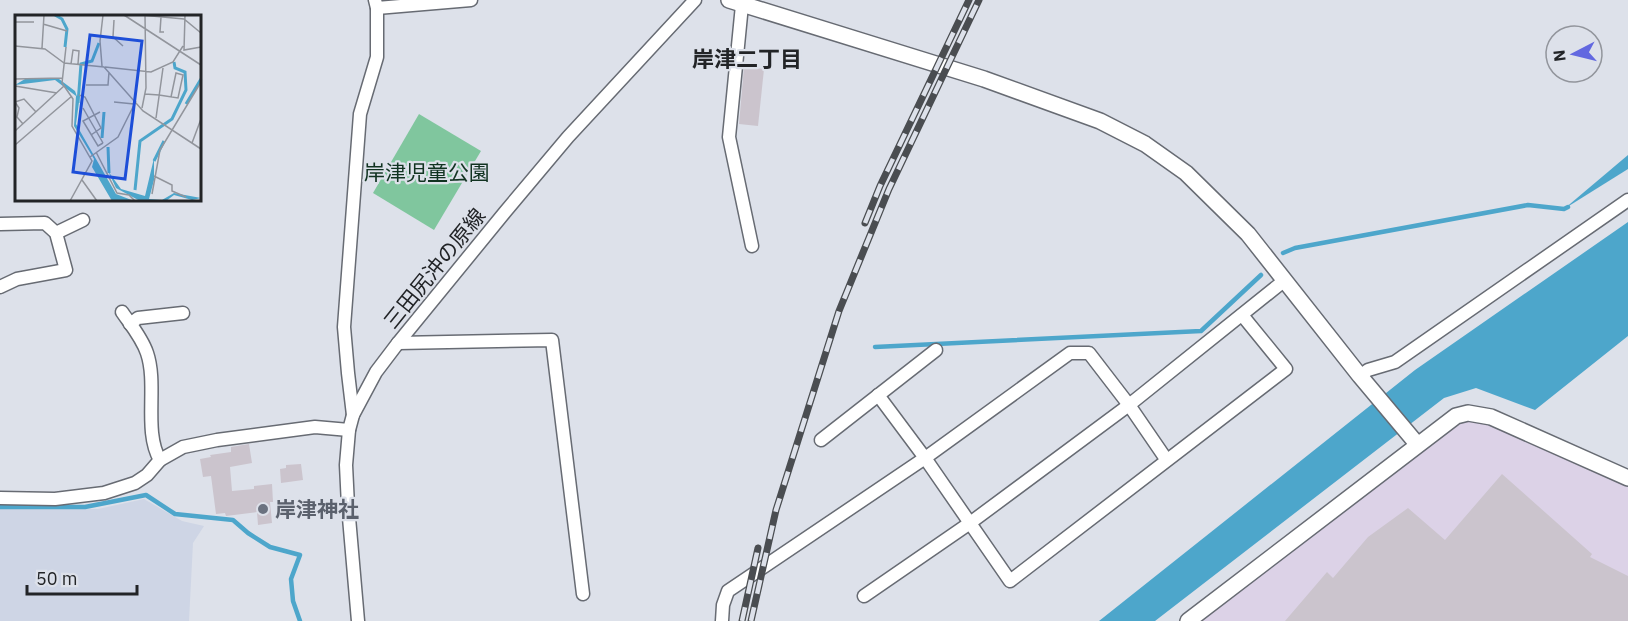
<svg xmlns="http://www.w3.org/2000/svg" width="1628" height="621" viewBox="0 0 1628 621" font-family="'IBM Plex Sans','Noto Sans JP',sans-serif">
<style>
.commercial{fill:#dcd2e7}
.built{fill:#ced5e5}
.green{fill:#80c69e}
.water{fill:#4da6cb}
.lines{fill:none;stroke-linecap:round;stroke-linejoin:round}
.stream{stroke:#4da6cb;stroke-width:4.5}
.building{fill:#cbc4cd}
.minor-casing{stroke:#676b73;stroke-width:15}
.tertiary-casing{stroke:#676b73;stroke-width:18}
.minor{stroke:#fff;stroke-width:12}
.tertiary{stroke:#fff;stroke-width:15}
.rail-casing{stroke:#4a4d51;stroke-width:7}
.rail{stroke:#dde1ea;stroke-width:4.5;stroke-dasharray:14;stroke-linecap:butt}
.worship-dot{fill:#6b7280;stroke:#dde1ea;stroke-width:2}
.labels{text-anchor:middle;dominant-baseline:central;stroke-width:4.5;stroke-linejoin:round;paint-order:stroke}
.park-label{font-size:21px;fill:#113321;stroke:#dde1ea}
.street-label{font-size:21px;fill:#222427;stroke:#dde1ea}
.worship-label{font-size:21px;font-weight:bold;fill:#5b616d;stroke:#dde1ea;text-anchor:start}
.neighbourhood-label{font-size:22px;font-weight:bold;fill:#222427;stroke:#dde1ea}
.inset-river{fill:none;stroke:#4da6cb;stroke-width:3}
.inset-road{fill:none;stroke:#92959c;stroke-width:1.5}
.view{fill:#1d4ed8;fill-opacity:0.15;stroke:#1d4ed8;stroke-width:3}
.inset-edge{fill:none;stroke:#222427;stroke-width:3}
</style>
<rect width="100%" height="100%" fill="#dde1ea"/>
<path class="commercial" d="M1468,413L1628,476V621H1188Z"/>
<path class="built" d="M144,499L182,521L204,526L193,543L189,621H0V509H98Z"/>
<path class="green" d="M419,114L481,151L434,230L373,193Z"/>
<g class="water">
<path d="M1628,155V169L1564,209Z"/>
<path d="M1628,222V336L1535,410L1476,388L1444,398L1155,621H1099L1415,370Z"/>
</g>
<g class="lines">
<g class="stream">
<path d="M1283,253L1295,248L1528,205L1564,209L1568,207"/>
<path d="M875,347L1201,331L1261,275"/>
<path d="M0,507H85L146,495L175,514L233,520L248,533L270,547L300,555L291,579L293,601L300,621"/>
</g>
</g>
<g class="building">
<path d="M744,67L764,69L758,126L739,124Z"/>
<path d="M249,444L252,463L230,467L232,491L254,489V486L272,484L273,502H270L272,523L258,525L257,512L226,516L225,513L216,514L211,476L203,477L200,459L211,457L210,455L231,452V447Z"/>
<path d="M301,464L303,480L281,483L280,469L286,468V465Z"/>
<path d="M1502,474L1592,554L1590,557L1628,576V621H1285L1327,572L1333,578L1368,537L1408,508L1445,540Z"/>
</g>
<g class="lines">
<defs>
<g id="minor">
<path d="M742,5L729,137L752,246"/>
<path d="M377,8L471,0"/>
<path d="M0,224L45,223L56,233L66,270L17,279L0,287"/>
<path d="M56,233L83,220"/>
<path d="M122,312C131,325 142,338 147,353C158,385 143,431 160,460"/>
<path d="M130,324L138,318L183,313"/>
<path d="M398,343L552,340L583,594"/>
<path d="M1360,376L1368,370L1395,362L1628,200"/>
<path d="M878,395L925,458L1010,581L1286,369L1242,315"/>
<path d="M353,415L348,373L344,327L360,114L377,57V8L375,0"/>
<path d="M821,440L936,350"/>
<path d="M0,498L55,499L104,493L135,483L147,475L160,460L183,447L217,440L315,427L349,430"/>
<path d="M864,596L970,523L1129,405L1285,280"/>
<path d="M358,621L348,506L346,465L349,430L353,415L376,372L398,343L505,212L568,137L695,0"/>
<path d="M722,621L723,605L728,591L925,458L1070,353H1089L1129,405L1166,459"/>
</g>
<g id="tertiary">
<path d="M729,0L984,79L1100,121L1145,144L1186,173L1248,234L1360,376L1417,444"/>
<path d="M1188,621L1456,416L1468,413L1491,417L1628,478"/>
</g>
</defs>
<use href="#minor" class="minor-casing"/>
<use href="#tertiary" class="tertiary-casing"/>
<use href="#minor" class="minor"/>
<use href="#tertiary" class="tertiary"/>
<defs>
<g id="rail">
<path d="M865,223L880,186L969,0"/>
<path d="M742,621L758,548"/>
<path d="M751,621L776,510L839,311L889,189L979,0"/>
</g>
</defs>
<use href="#rail" class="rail-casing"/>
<use href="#rail" class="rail"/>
</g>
<circle class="worship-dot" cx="263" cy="509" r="6"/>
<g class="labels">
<g class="park-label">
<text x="427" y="172">岸津児童公園</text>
</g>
<g class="street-label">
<text transform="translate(434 268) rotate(-51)">三田尻沖の原線</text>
</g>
<g class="worship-label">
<text x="275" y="509">岸津神社</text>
</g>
<g class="neighbourhood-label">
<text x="747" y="58">岸津二丁目</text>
</g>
</g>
<g transform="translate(15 15)">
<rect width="186" height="186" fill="#dde1ea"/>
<path d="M10,64H44L60,76L64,87L61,109L101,179L119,186H97L77,152L79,144L59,111L61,81L40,65L0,70ZM139,143V165L134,184L147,185L159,178L186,183L177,185L159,180L151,186H125L101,173L93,156L106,174L130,181Z" fill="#4da6cb"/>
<path class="inset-river" d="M40,0L47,4L52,14L50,32M63,88L66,49L77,46L84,28M171,89L186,64M87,123L89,97M93,132L94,158M139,146L149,126M120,175L125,126L157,104L171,75L170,57L160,53L159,47"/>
<path class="inset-road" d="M109,0L186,50M126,0L169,4L186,18M170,0L169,35L186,32M146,2L145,17H149M99,5L98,22L108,31M0,7H19M28,9L52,16M0,31L30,34L49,48M51,32L47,68L58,84L57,111L77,146L55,186M27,33L29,0M49,48L89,52L128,96L186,134M56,49L58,35L64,36L63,49M87,51L85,26L88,0M90,52L136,57L158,47L168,31M0,64L47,63M71,70H93L94,57M0,71L42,78M130,79L144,80L163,83L168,60L161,58L156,82M64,80L70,82L86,113L76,120M0,87L4,93L2,102L8,109M0,87L9,84L21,97M99,87L119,89M68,93L88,128M127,93L131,73L130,0M85,97L68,106L83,131L88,128M141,103L148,53M0,116L49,71M177,128L186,104M0,130L57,81M81,137L102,178L114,180L120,186M75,142L103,122L121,86M139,161L157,170V176L171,182M67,165L82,186M137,179L145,135L186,67"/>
<path class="view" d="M75,20L127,26L110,164L58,157Z"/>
<rect width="186" height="186" class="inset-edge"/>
</g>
<g transform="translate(1574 54) rotate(263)"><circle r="28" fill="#dde1ea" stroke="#92959c" stroke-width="1.5"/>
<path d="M0-4.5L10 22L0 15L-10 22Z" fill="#6268e0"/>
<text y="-9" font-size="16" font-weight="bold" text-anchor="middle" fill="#222427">N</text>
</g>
<path d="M27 585v9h110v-9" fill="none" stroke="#222427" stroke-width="3"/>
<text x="36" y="585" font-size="18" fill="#222427" stroke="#dde1ea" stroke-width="4.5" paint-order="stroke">50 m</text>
</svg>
